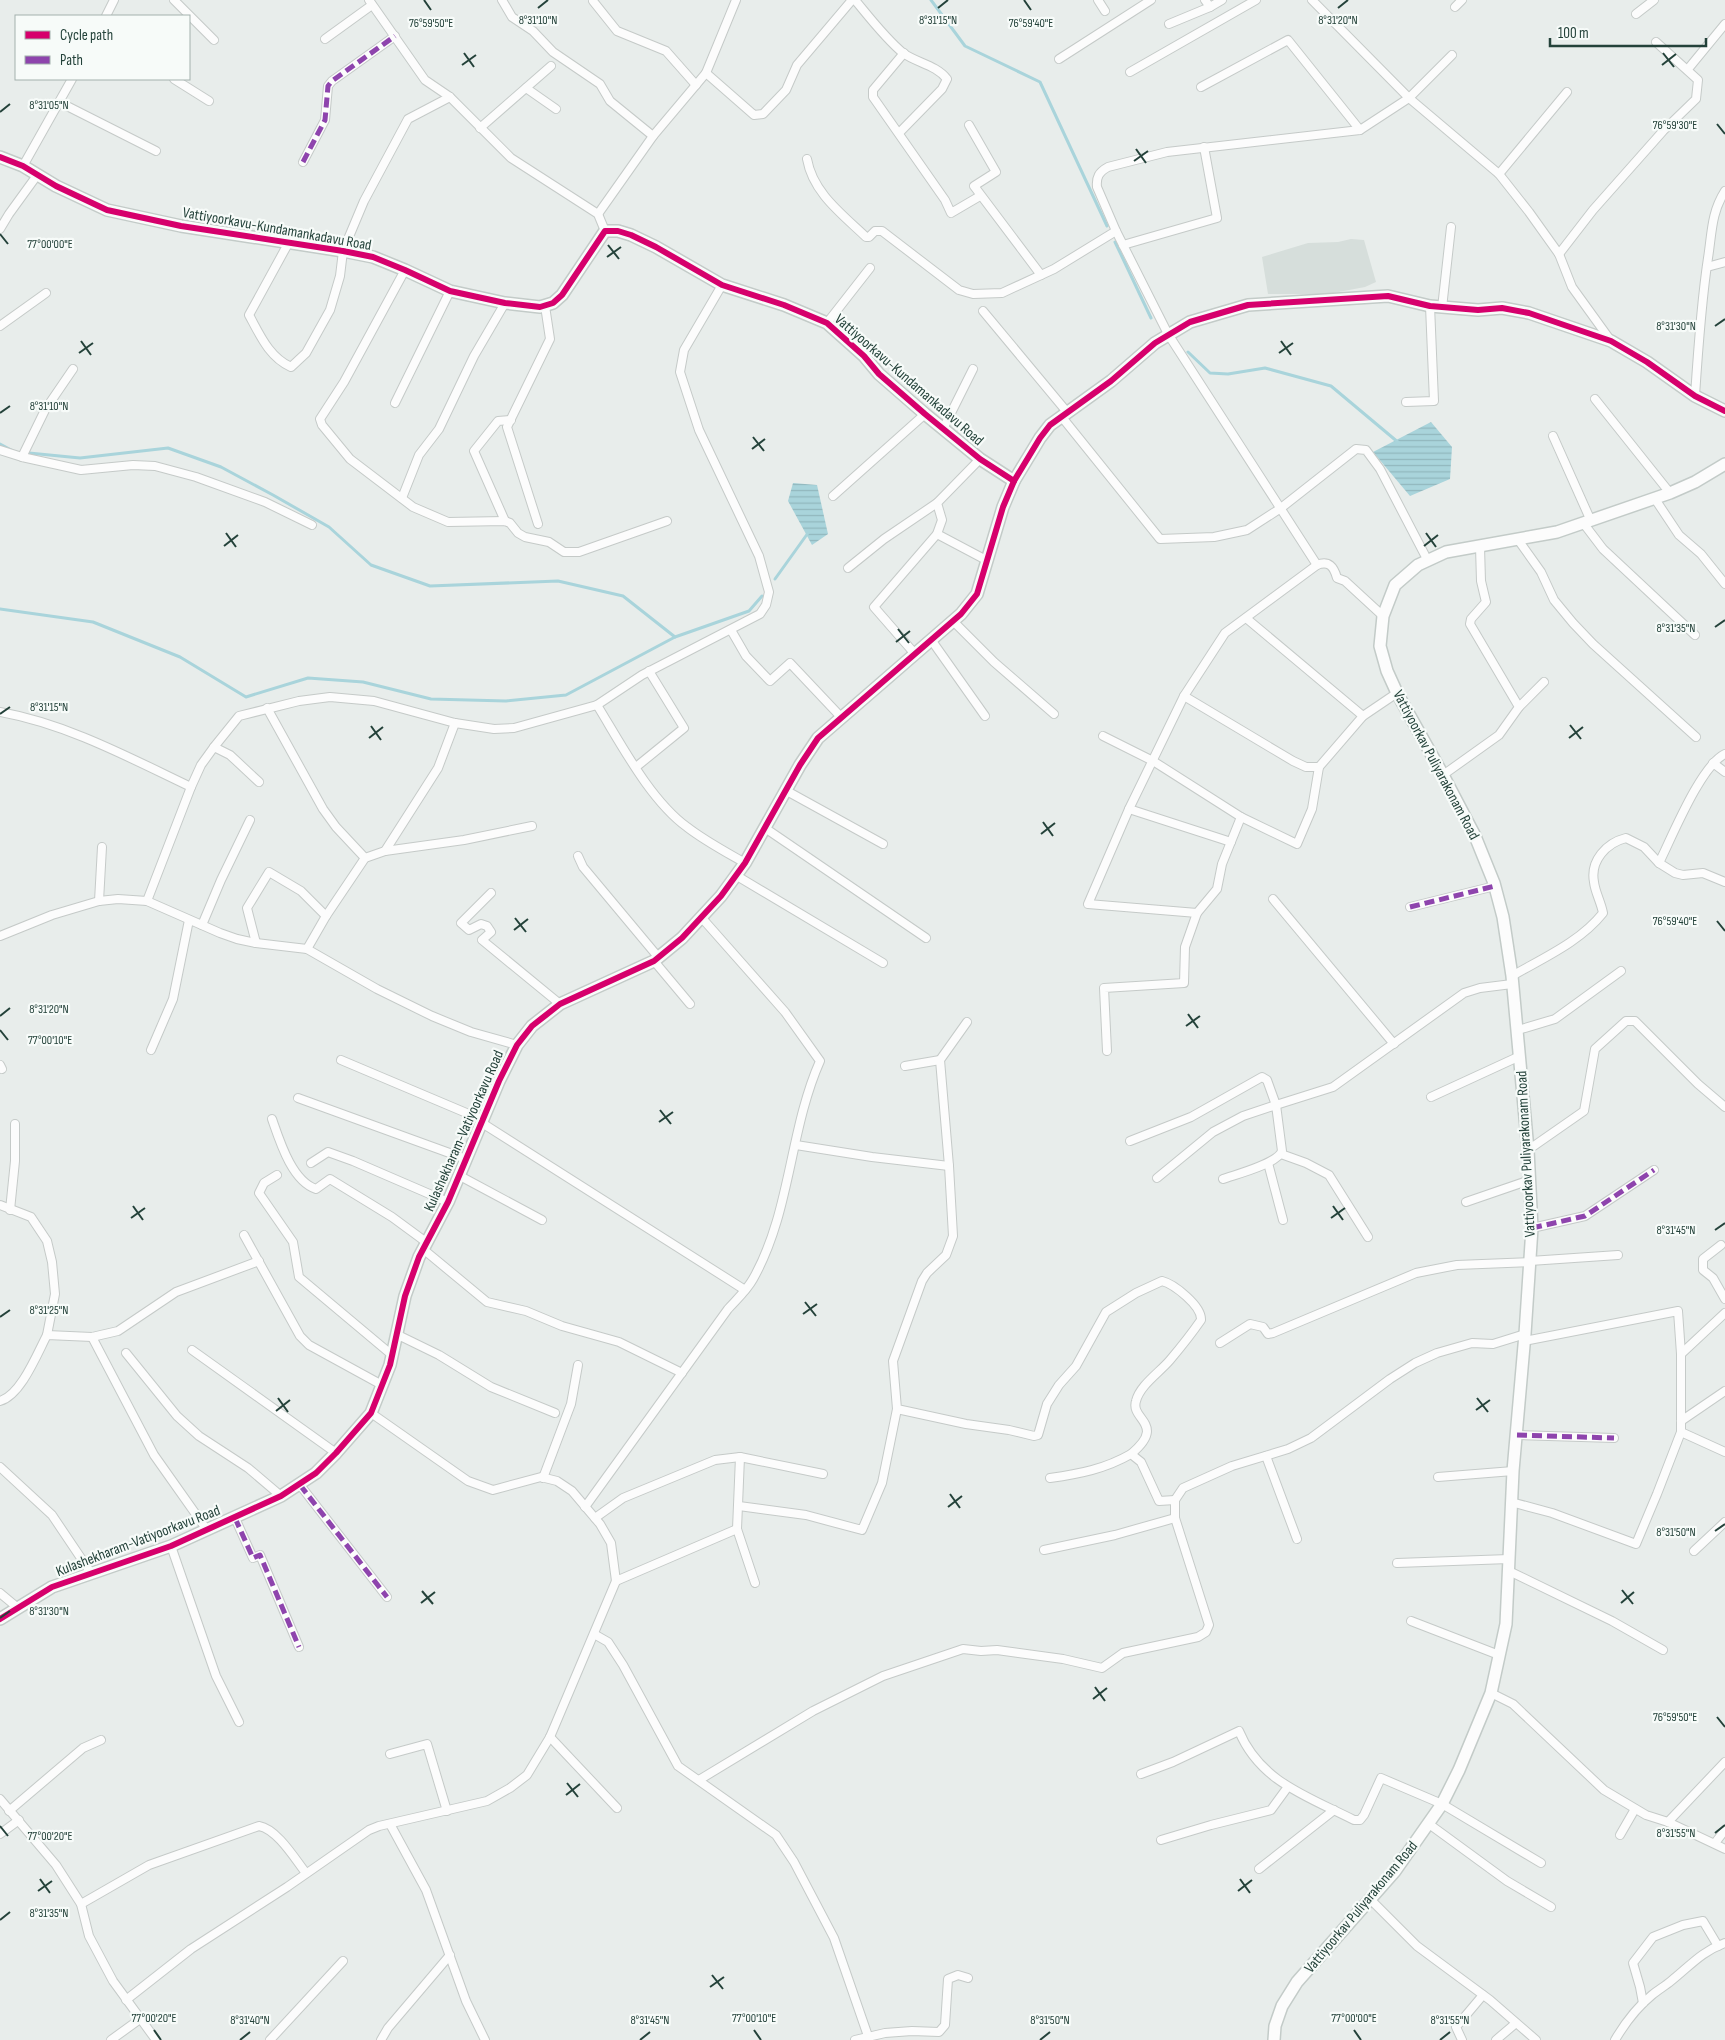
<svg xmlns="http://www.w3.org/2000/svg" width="1725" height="2040" viewBox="0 0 1725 2040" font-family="'Sofia Sans Condensed',sans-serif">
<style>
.built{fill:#d6dedb}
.water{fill:url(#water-rules)}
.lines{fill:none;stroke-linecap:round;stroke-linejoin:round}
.stream{stroke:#a9d4db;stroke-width:3}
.street-casing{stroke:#c5cac8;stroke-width:10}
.secondary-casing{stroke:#c3cbc8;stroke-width:14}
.street{stroke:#fcfcfc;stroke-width:8}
.secondary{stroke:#fcfcfc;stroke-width:11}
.quiet{stroke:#8e44ad;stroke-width:5;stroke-dasharray:10 5;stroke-linecap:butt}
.cycleway-casing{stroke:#f7fbf9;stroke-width:9}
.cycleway{stroke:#d6006c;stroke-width:6}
.ticks{fill:none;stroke:#24423a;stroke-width:2}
.labels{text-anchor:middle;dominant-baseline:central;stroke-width:4.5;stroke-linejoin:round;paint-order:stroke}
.street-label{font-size:15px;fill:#24423a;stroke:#f7fbf9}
.ticks-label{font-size:12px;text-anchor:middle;fill:#24423a;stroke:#f7fbf9;stroke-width:4.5;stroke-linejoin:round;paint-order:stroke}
</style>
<defs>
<pattern id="water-rules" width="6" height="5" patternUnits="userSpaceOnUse" patternTransform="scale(1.25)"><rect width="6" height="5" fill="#a9d4db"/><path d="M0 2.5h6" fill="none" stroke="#91b7bd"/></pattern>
</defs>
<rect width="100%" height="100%" fill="#e8edeb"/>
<path class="built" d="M1351,239L1364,240L1376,282L1365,287L1328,294H1268L1262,257L1308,243L1338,242Z"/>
<g class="water">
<path d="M1431,422L1452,447L1450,479L1410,496L1373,452Z"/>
<path d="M793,483L817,485L828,534L812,545L788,501Z"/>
</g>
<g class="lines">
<g class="stream">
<path d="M931,0L965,46L1040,82L1107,226"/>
<path d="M1115,242L1151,318"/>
<path d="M1188,352L1210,373L1228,374L1265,368L1331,386L1399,443"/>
<path d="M0,444L13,451"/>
<path d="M29,453L80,458L168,448L221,467L273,495L329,527L371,565L430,586L558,581L623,596L675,637"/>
<path d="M775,579L808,533"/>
<path d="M0,609L93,622L180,657L246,697L308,678L363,682L431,699L506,701L566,695L675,637L749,611L762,596"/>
</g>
<defs>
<g id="street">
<path d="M174,0L214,40"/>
<path d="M369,0L425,80L450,97L511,158L598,214L605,231"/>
<path d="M502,0L512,17L533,31L553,52L600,84L610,101L653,136"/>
<path d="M855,0C870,18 885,38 903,53C917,63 936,65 947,79L942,89L899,133"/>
<path d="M1098,0L1105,11"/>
<path d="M1205,0L1210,7L1222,0"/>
<path d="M1312,0L1409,98L1499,174L1529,212L1559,254L1572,287L1611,341"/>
<path d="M593,1L617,31L666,51L696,85"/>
<path d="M1455,7L1462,0"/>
<path d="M1636,14L1654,0"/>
<path d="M106,16L114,0"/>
<path d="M1169,24L1210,7"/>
<path d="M325,39L372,5"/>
<path d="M904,53L873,90V97L945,200L951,213L980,196"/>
<path d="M1059,59L1151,0"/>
<path d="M1688,69L1725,24"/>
<path d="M1130,72L1256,0"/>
<path d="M706,73L736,0"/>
<path d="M174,79L209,101"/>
<path d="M1201,87L1288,40L1360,130"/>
<path d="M526,88L556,109"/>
<path d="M59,102L156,151"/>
<path d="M969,125L996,172L974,186L1041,275"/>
<path d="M480,128L551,66"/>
<path d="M807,159C813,193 842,214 866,237H869L875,231H882L959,290L973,294L1002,293L1054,269L1116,231"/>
<path d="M303,162L325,120L328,86L332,81L395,36"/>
<path d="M23,166L72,79"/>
<path d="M1499,174L1567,92"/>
<path d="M598,214L653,136L706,73L754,115L763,114L786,90L797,65L852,0"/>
<path d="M0,229L9,214L38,174"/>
<path d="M289,242L249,315C260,335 269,357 291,367L306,353L330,310L340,276L343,251L364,201L408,119L450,97"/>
<path d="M1123,245L1217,218L1204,147"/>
<path d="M1559,254L1593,210L1663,131L1696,99L1698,80L1656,42"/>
<path d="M1707,267L1725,262"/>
<path d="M405,270L344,382L320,419L322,425L350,459L413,507L448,522L505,521L510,523L518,533L525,537L549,542L564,552H579L667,521"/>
<path d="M1442,308L1451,227"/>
<path d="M983,311L1067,412"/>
<path d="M827,323L870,268"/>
<path d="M0,326L46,293"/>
<path d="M1695,396C1698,350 1701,304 1708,258C1712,233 1711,213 1725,191"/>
<path d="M1595,399L1670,493"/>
<path d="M1406,402L1434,401L1430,306"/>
<path d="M395,403L450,291"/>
<path d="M1061,416L1160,539L1214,537L1247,530L1281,508L1356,449L1366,450L1380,469L1428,561"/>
<path d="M943,429L973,369"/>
<path d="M1553,436L1591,521"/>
<path d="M0,450L22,457L81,470L133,465L155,466L196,477L265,502L312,525"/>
<path d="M22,457L45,410L73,369"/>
<path d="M833,496L925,414"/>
<path d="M402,498L419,455L439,429L474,356L505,303"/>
<path d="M1655,499L1679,535L1701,554L1725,584"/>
<path d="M505,521L474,451L498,421L511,420"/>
<path d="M538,524L507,427L550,339L545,306"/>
<path d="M1584,524L1603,549L1695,635"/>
<path d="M937,534L988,561"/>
<path d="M1519,541L1541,572L1554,600L1573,623L1593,644L1696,737"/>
<path d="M848,568L884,539L937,503"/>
<path d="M1383,616L1345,581L1337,578C1334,567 1329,560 1317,565L1168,334L1116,231L1097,187C1096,177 1099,172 1108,167L1167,152L1360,130L1409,98L1452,55"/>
<path d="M1246,618L1363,716"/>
<path d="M953,621L994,662L1054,714"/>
<path d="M731,630L746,656L770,681L790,663L841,717"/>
<path d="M932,641L985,716"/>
<path d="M915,654L874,607L937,534L942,520L937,503L980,459"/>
<path d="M1184,696L1293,761L1306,767H1319"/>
<path d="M597,705C621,744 650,800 687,827C705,841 726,852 745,863"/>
<path d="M1519,707L1544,682"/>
<path d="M267,708L323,809L336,827L365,858"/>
<path d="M0,712C67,724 130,758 191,787"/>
<path d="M1103,736L1153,761L1241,817L1297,844L1312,809L1319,767L1363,716L1397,693"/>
<path d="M214,747L239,716L299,701L330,697L374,701L455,723L494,729L514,728L597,705L642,675L760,614L766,605L769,592L759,556L699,430L680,372L684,350L722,285"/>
<path d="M1725,754C1701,765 1672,837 1659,863L1675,873L1683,875L1703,873L1725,882"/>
<path d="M1713,763L1725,772"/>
<path d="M636,767L684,728L649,671"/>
<path d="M1443,775L1499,735L1519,707L1470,624L1471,619L1486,602L1481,581L1480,547"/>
<path d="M785,790L883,844"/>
<path d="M1129,809L1231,842"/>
<path d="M765,828L926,938"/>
<path d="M385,851L464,840L532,826"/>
<path d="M578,856L583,867L659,958"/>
<path d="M737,876L883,963"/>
<path d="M491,893L461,923L469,930L481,924L487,926L491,932L482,940L560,1004"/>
<path d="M1273,899L1394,1044"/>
<path d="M99,901L102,847"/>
<path d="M147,901L191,787L201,765L214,747L230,755L259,782"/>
<path d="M1410,907L1495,886"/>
<path d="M1197,913L1088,904L1129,809L1184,696L1225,633L1317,565"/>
<path d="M202,925L221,880L250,820"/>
<path d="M0,936L52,915L99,901L118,899L147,901L220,933L237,939L256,943L307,949L377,989L432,1016L471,1032L517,1045"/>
<path d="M256,943L247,908L269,872L301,891L326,916"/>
<path d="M307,949L326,916L365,858L385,851L438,768L455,723"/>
<path d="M654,961L690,1004"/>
<path d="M1512,976C1543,958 1580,942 1603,913C1601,902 1595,892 1594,882C1590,861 1606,843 1626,838L1644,847L1659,863"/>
<path d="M967,1022L940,1060L949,1166L953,1236L946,1255L927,1273L922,1281L893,1361L897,1409L966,1424L1009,1430L1034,1436L1038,1435L1047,1404L1059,1385L1076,1366L1106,1312L1136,1293L1162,1281C1174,1284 1202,1306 1201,1320C1192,1333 1181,1347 1170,1360C1160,1372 1140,1385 1136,1401C1130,1420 1167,1424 1131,1454"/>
<path d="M1518,1030L1555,1019L1621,971"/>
<path d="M151,1050L173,999L189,920"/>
<path d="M1107,1051L1104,988L1184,983L1185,947L1197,913L1217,889L1222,864L1241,817"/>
<path d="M341,1060L483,1120"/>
<path d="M0,1065L2,1069"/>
<path d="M905,1066L940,1060"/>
<path d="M1431,1097L1520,1056"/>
<path d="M298,1098L466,1159"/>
<path d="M272,1119C280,1142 292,1181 316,1189L330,1179L392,1217L426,1242"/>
<path d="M482,1123L745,1290"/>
<path d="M1130,1141L1191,1117L1262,1077L1267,1080L1276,1105L1333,1087L1464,993L1480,988L1512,984"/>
<path d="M796,1145L872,1157L949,1166"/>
<path d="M1528,1150L1584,1111L1595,1049L1626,1021H1635L1698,1084L1725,1107"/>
<path d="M1281,1154L1306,1163L1329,1175L1368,1237"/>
<path d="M311,1163L328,1152L353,1161L448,1202"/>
<path d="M1268,1163L1283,1220"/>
<path d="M277,1175L264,1183L259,1193L293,1242L299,1277L392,1355"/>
<path d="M460,1176L542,1220"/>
<path d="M1157,1178L1213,1132L1243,1116L1276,1105L1282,1151C1277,1164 1237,1174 1223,1179"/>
<path d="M1466,1202L1530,1180"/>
<path d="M0,1205L31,1217L47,1241L52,1262L55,1294L47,1335"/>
<path d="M10,1210L15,1161V1124"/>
<path d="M1532,1228L1585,1216L1654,1170"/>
<path d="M244,1235L300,1336L309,1345L382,1385"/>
<path d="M1721,1245L1703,1259V1270L1713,1278L1725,1299"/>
<path d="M423,1249L487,1302L526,1311L562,1326L619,1342L682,1373"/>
<path d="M1530,1261L1618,1255"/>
<path d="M398,1335L439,1355L491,1387L555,1413"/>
<path d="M92,1337L154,1455L207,1530"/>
<path d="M1524,1341L1678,1311L1681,1354"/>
<path d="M1220,1343L1250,1324L1263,1327L1268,1334L1273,1333L1416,1273L1457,1265L1530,1262"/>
<path d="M192,1350L336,1453"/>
<path d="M126,1353L177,1416L199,1436L248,1468L281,1496"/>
<path d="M0,1401C21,1395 37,1354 47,1335L92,1337L118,1331L176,1292L259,1261"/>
<path d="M371,1413L468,1481L493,1490L541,1477L557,1481L572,1491L600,1524L611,1543L616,1581L737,1529"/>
<path d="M1681,1421L1725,1391"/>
<path d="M1681,1432V1354L1725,1313"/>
<path d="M1517,1435L1614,1438"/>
<path d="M1266,1456L1297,1539"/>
<path d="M0,1467L52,1515L91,1573"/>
<path d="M1438,1477L1513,1471"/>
<path d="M543,1478L571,1404L578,1365"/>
<path d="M1050,1478C1079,1474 1105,1469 1131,1454L1141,1462L1159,1501L1175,1500"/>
<path d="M300,1485L387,1597"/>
<path d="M1511,1502L1552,1513L1636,1544L1657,1494L1681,1432L1725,1452"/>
<path d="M739,1506L806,1515L862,1530L882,1483L897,1409"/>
<path d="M585,1507L728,1309C737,1299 747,1290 753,1279C791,1212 789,1131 820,1061L785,1012L701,917"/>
<path d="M235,1518L253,1558L260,1555L299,1647"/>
<path d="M595,1518L623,1498L715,1460L740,1457"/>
<path d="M171,1546L216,1676L239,1722"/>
<path d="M1044,1550L1115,1535L1175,1518"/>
<path d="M1694,1551L1725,1522"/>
<path d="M1397,1563L1509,1559"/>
<path d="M1509,1571L1612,1621L1663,1650"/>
<path d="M755,1583L737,1529L740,1457L823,1474"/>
<path d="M0,1593L18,1608"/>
<path d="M1411,1621L1499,1655"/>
<path d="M594,1634L608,1642L623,1665L678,1766L776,1835L794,1862L834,1938L868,2036"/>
<path d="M1491,1693L1513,1704L1604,1790L1646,1815L1668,1822L1725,1849"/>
<path d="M550,1737L617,1808"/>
<path d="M390,1754L427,1744L447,1811"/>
<path d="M1141,1774L1173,1762L1239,1731C1260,1782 1309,1797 1354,1820H1360L1364,1815L1381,1778L1442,1804L1541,1863"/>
<path d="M699,1780L813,1711L883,1676L963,1649L981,1651L997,1650L1063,1659L1102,1668L1123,1653L1198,1637L1206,1632L1209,1625L1175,1518V1500L1183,1488L1232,1466L1288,1449L1311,1438L1390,1379L1415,1363L1437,1353L1472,1343L1493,1344L1525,1334"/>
<path d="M0,1799L56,1865L81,1904L89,1936L113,1981L156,2040"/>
<path d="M9,1811L83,1748L101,1740"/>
<path d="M1668,1822L1725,1762"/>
<path d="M390,1824L426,1890L466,2001L485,2040"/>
<path d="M1429,1824L1507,1881L1551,1907"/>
<path d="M0,1834L19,1820"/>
<path d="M1620,1835L1635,1809"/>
<path d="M1161,1840L1211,1825L1271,1810L1287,1788"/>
<path d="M1715,1843L1725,1830"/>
<path d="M1259,1869L1334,1810"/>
<path d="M1370,1899L1417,1946L1490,2000L1536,2040"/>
<path d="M81,1904L149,1865L259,1826C277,1829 295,1859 306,1873"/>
<path d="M126,2000L191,1949L287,1887L369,1830L379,1826L487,1801L510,1788L527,1775L550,1737L616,1581"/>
<path d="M1643,2003L1640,1987L1633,1963L1653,1937L1683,1925L1703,1921L1718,1946"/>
<path d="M111,2040L140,2019"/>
<path d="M270,2040L343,1961"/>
<path d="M381,2040L388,2028L450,1955"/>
<path d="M855,2040L885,2033L912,2031L939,2032L945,2025L948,1979L958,1975L968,1978"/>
<path d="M1462,2040L1456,2027L1483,1995"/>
<path d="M1496,2040L1516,2023"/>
<path d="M1615,2040C1625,2023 1636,2008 1652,1995C1658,1990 1665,1986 1671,1981C1691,1965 1701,1952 1725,1943"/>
</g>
<g id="secondary">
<path d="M0,157L23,166L56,186L107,210L181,226L343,251L373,257L405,270L450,291L505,303L540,307L553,303L562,295L605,231H618L631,235L656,247L722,285L784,305L827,323L864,356L879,374L925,414L980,459L1014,481L1040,438L1050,425L1111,381L1155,343L1190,322L1248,305L1388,296L1430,306L1478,310L1502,308L1529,313L1611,341L1647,362L1695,396L1725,411"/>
<path d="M0,1619L52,1587L171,1546L281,1496L316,1473L336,1453L371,1413L390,1365L405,1296L419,1257L448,1202L499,1081L517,1045L532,1026L560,1004L654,961L682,938L721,896L745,863L800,765L818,738L961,614L977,594L1003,507L1014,481"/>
<path d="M1274,2040L1275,2026L1282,2006L1297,1982L1395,1871L1442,1804L1459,1770L1491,1693L1506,1624L1513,1471L1525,1334L1532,1228L1528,1150L1512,976L1503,917L1494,883L1475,836L1443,775L1397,693L1387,671L1380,646L1383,616L1395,585L1418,565L1446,552L1557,532L1670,493L1695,482L1725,464"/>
</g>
</defs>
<use href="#street" class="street-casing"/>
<use href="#secondary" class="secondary-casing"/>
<use href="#street" class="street"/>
<use href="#secondary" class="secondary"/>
<g class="quiet">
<path d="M303,162L325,120L328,86L332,81L395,36"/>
<path d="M1410,907L1495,886"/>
<path d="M1532,1228L1585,1216L1654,1170"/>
<path d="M1517,1435L1614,1438"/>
<path d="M300,1485L387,1597"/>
<path d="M235,1518L253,1558L260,1555L299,1647"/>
</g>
<defs>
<g id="cycleway">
<path d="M0,157L23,166L56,186L107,210L181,226L343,251L373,257L405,270L450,291L505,303L540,307L553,303L562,295L605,231H618L631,235L656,247L722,285L784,305L827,323L864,356L879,374L925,414L980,459L1014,481L1040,438L1050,425L1111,381L1155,343L1190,322L1248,305L1388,296L1430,306L1478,310L1502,308L1529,313L1611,341L1647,362L1695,396L1725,411"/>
<path d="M0,1619L52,1587L171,1546L281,1496L316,1473L336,1453L371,1413L390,1365L405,1296L419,1257L448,1202L499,1081L517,1045L532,1026L560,1004L654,961L682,938L721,896L745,863L800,765L818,738L961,614L977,594L1003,507L1014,481"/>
</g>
</defs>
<use href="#cycleway" class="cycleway-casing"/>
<use href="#cycleway" class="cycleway"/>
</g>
<path class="ticks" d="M424,0L431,10M1024,0L1031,10M538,8L548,0M938,8L948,0M1338,8L1348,0M464,53L474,67M1663,53L1674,67M462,65L476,55M1662,65L1676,54M0,112L10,104M1717,124L1725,134M1136,149L1146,163M1134,161L1148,151M0,234L8,244M608,245L619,259M607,257L621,247M1715,326L1725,319M81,341L91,355M1281,341L1291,355M79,353L93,343M1279,353L1293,343M0,413L10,406M753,437L764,451M752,449L765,439M226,533L236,547M1426,533L1436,547M224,546L238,535M1424,546L1438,535M1715,627L1725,620M898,629L909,643M896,642L910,631M0,714L10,707M1570,725L1581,739M371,726L381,740M369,738L383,727M1569,738L1583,727M1043,822L1053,836M1041,834L1055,823M515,918L526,932M1717,921L1725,931M514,930L528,919M1188,1014L1198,1028M0,1016L10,1008M1186,1026L1200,1016M0,1030L8,1040M660,1110L671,1124M659,1122L673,1112M133,1206L143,1220M1333,1206L1343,1220M131,1218L145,1208M1331,1218L1345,1208M1715,1230L1725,1223M805,1302L816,1316M803,1314L817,1304M0,1317L10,1310M278,1398L288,1412M1477,1398L1488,1412M1476,1410L1490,1400M276,1411L290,1400M950,1494L960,1508M948,1507L962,1496M1715,1531L1725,1524M1622,1590L1633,1604M422,1591L433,1604M421,1603L435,1592M1621,1603L1634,1592M0,1618L10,1611M1095,1687L1105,1701M1093,1699L1107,1688M1717,1717L1725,1727M567,1783L578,1797M566,1795L580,1784M0,1826L8,1836M1715,1833L1725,1825M40,1879L50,1893M1240,1879L1250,1893M38,1891L52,1881M1238,1891L1252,1880M0,1920L10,1912M712,1975L723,1989M710,1987L724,1977M154,2030L161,2040M754,2030L761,2040M1354,2030L1361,2040M240,2040L250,2032M640,2040L650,2032M1040,2040L1050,2032M1440,2040L1450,2032"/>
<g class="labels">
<g class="street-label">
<text transform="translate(277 229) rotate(10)">Vattiyoorkavu-Kundamankadavu Road</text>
<text transform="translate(909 380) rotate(41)">Vattiyoorkavu-Kundamankadavu Road</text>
<text transform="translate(1436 765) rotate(62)">Vattiyoorkav Puliyarakonam Road</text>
<text transform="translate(464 1131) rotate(-66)">Kulashekharam-Vatiyoorkavu Road</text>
<text transform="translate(1526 1154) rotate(-93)">Vattiyoorkav Puliyarakonam Road</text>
<text transform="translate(138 1541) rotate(-21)">Kulashekharam-Vatiyoorkavu Road</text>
<text transform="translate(1361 1907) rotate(-50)">Vattiyoorkav Puliyarakonam Road</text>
</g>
</g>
<g class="ticks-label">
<text x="538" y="24">8°31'10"N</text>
<text x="938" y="24">8°31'15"N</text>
<text x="1338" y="24">8°31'20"N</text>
<text x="431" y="27">76°59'50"E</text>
<text x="1031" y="27">76°59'40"E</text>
<text x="49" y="109">8°31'05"N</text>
<text x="1675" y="129">76°59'30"E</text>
<text x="50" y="248">77°00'00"E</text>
<text x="1676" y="330">8°31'30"N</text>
<text x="49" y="410">8°31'10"N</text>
<text x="1676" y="632">8°31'35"N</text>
<text x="49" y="711">8°31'15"N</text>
<text x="1675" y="925">76°59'40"E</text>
<text x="49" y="1013">8°31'20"N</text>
<text x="50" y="1044">77°00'10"E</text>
<text x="1676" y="1234">8°31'45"N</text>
<text x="49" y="1314">8°31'25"N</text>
<text x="1676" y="1536">8°31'50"N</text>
<text x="49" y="1615">8°31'30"N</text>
<text x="1675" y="1721">76°59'50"E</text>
<text x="1676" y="1837">8°31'55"N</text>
<text x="50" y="1840">77°00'20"E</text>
<text x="49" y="1917">8°31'35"N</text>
<text x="154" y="2022">77°00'20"E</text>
<text x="754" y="2022">77°00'10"E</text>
<text x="1354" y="2022">77°00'00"E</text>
<text x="250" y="2024">8°31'40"N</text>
<text x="650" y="2024">8°31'45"N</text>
<text x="1050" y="2024">8°31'50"N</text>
<text x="1450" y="2024">8°31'55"N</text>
</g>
<rect x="15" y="15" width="175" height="65" fill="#f7fbf9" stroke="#a3b1ad"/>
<rect x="25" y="31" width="25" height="8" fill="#d6006c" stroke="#a3b1ad"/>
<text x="60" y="40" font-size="15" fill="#24423a">Cycle path</text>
<rect x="25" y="56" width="25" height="8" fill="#8e44ad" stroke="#a3b1ad"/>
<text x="60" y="65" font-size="15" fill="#24423a">Path</text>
<path d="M1550 38v8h156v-8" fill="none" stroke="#24423a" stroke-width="2.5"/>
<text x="1558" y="38" font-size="15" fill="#24423a" stroke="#f7fbf9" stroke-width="4" paint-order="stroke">100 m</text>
</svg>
